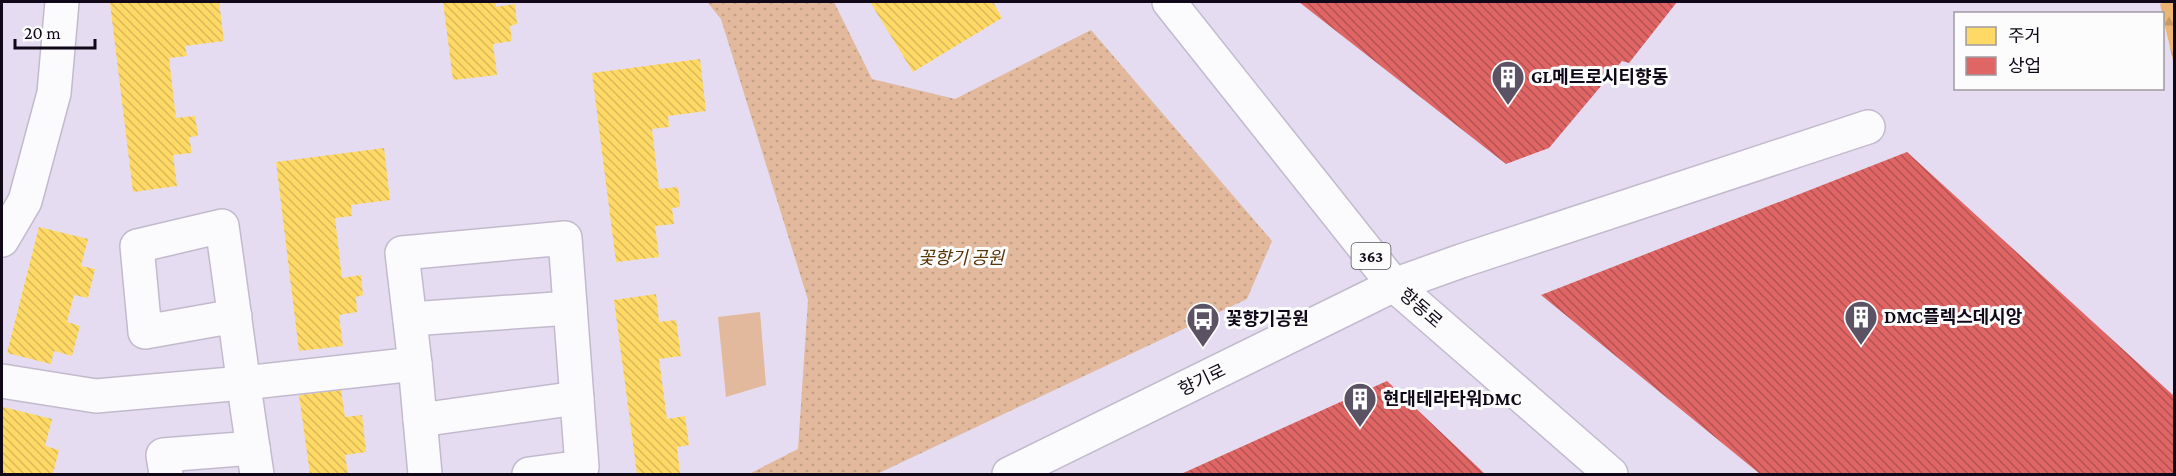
<svg xmlns="http://www.w3.org/2000/svg" width="2176" height="476" viewBox="0 0 2176 476" font-family="'Crimson Pro','Noto Sans KR',serif">
<style>
.forest{fill:url(#forest-firs)}
.park{fill:url(#park-dots)}
.pitch{fill:#e2b99c}
.homes{fill:url(#homes-back-hatch)}
.shops{fill:url(#shops-back-hatch)}
.lines{fill:none;stroke-linecap:round;stroke-linejoin:round}
.minor-casing{stroke:#c2bacc;stroke-width:36}
.major-casing{stroke:#c2bacc;stroke-width:36}
.minor{stroke:#fbfafd;stroke-width:33}
.major{stroke:#fbfafd;stroke-width:33}
.labels{text-anchor:middle;dominant-baseline:central;stroke-width:6;stroke-linejoin:round;paint-order:stroke}
.shield{fill:#fcfcfc;stroke:#57515c;stroke-width:1.5}
.shield-label{font-size:16px;font-weight:bold;fill:#100818}
.poi-label{font-size:18px;font-weight:bold;fill:#100818;stroke:#fcfcfc;text-anchor:start}
.park-label{font-size:18px;font-style:italic;fill:#593404;stroke:#fcfcfc}
.street-label{font-size:18px;fill:#100818;stroke:#fcfcfc}
</style>
<defs>
<pattern id="forest-firs" width="22" height="20" patternUnits="userSpaceOnUse" patternTransform="scale(1.5)"><rect width="22" height="20" fill="#edb574"/><path d="M5 1l3.5 6h-7zM16 11l3.5 6h-7z" fill="#ca9a64"/></pattern>
<pattern id="park-dots" width="8" height="8" patternUnits="userSpaceOnUse" patternTransform="scale(1.5)"><rect width="8" height="8" fill="#e2b99c"/><path d="M2 2h.1M6 6h.1" fill="none" stroke="#c19e86" stroke-width="1.8" stroke-linecap="round"/></pattern>
<pattern id="homes-back-hatch" width="6" height="6" patternUnits="userSpaceOnUse" patternTransform="scale(1.5)"><rect width="6" height="6" fill="#ffd966"/><path d="M-1 5l2 2M0 0l6 6M5-1l2 2" fill="none" stroke="#dab958"/></pattern>
<pattern id="shops-back-hatch" width="6" height="6" patternUnits="userSpaceOnUse" patternTransform="scale(1.5)"><rect width="6" height="6" fill="#e06666"/><path d="M-1 5l2 2M0 0l6 6M5-1l2 2" fill="none" stroke="#b45253"/></pattern>
</defs>
<rect width="100%" height="100%" fill="#e5dcf1"/>
<path class="forest" d="M2165,2H2174V65L2160,4Z"/>
<path class="park" d="M707,2H834L872,79L955,99L1091,30L1272,241L1247,299L877,474H749L798,449L808,300L721,19Z"/>
<path class="pitch" d="M760,312L766,385L726,397L718,317Z"/>
<g class="homes">
<path d="M118,2H219L224,41L185,46L187,56L169,58L176,118L195,116L198,136L189,137L192,153L173,155L177,186L133,192L110,3Z"/>
<path d="M443,2H496V7L515,4L517,24L510,26L512,41L493,44L497,75L453,80Z"/>
<path d="M870,2H993L1002,18L913,72Z"/>
<path d="M700,59L706,111L668,116L669,127L652,129L659,189L678,187L680,207L672,208L674,224L655,226L659,257L616,262L592,73Z"/>
<path d="M384,148L390,200L351,205L352,216L335,218L342,278L361,275L363,295L356,297L357,312L339,315L343,346L299,351L276,162Z"/>
<path d="M39,227L88,239L81,266L95,269L88,298L74,295L67,322L80,326L72,356L54,351L51,364L7,353Z"/>
<path d="M656,294L659,322L676,320L681,356L659,359L667,419L685,416L689,445L677,447L680,474H637L614,300Z"/>
<path d="M341,390L345,417L362,415L366,452L345,455L348,474H310L299,395Z"/>
<path d="M3,407L52,419L45,446L59,450L53,474H2V414Z"/>
</g>
<g class="shops">
<path d="M1299,2H1677L1629,63L1622,61L1549,148L1506,164Z"/>
<path d="M1907,152L2174,396V474H1760L1541,295Z"/>
<path d="M1387,381L1485,474H1181Z"/>
</g>
<g class="lines">
<defs>
<g id="minor">
<path d="M2,240L25,201L54,93L62,2"/>
<path d="M1394,285L1461,261L1868,127"/>
<path d="M235,316L145,332L137,246L222,226C234,309 244,392 257,474"/>
<path d="M410,319L570,308"/>
<path d="M2,381L96,396L243,383L415,364"/>
<path d="M420,420L577,398"/>
<path d="M166,474L163,455L253,448"/>
<path d="M425,474L415,364L402,253L565,238L582,467L529,474"/>
</g>
<g id="major">
<path d="M1169,2L1394,285L1611,474"/>
<path d="M1009,474L1394,285"/>
</g>
</defs>
<use href="#minor" class="minor-casing"/>
<use href="#major" class="major-casing"/>
<use href="#minor" class="minor"/>
<use href="#major" class="major"/>
</g>
<defs>
<symbol id="building-pin" viewBox="-11 -11 22 30"><path d="M0 17L-7.5 6A9.5 9.5 0 1 1 7.5 6Z" fill="#5b5264" stroke="#fcfcfc"/><path d="M-4-6H4V6H1V3H-1V6H-4ZM-2.5-4.3h1.7v1.8h-1.7ZM.8-4.3h1.7v1.8H.8ZM-2.5-1h1.7V.8h-1.7ZM.8-1h1.7V.8H.8Z" fill="#fff"/></symbol>
<symbol id="bus-pin" viewBox="-11 -11 22 30"><path d="M0 17L-7.5 6A9.5 9.5 0 1 1 7.5 6Z" fill="#5b5264" stroke="#fcfcfc"/><path d="M-5-6H5V4H4V6H2V4H-2V6H-4V4H-5ZM-3.5-4V0h7V-4ZM-3.5 1.2v1.5H-2V1.2ZM2 1.2v1.5H3.5V1.2Z" fill="#fff"/></symbol>
</defs>
<g fill-rule="evenodd">
<use href="#building-pin" x="1489" y="58" width="38" height="52"/>
<use href="#building-pin" x="1842" y="298" width="38" height="52"/>
<use href="#bus-pin" x="1184" y="300" width="38" height="52"/>
<use href="#building-pin" x="1341" y="380" width="38" height="52"/>
</g>
<g class="labels">
<rect class="shield" x="1351.5" y="243" width="39" height="26" rx="4.5"/>
<g class="shield-label">
<text x="1371" y="256">363</text>
</g>
<g class="poi-label">
<text x="1531" y="77">GL메트로시티향동</text>
<text x="1884" y="317">DMC플렉스데시앙</text>
<text x="1226" y="319">꽃향기공원</text>
<text x="1383" y="399">현대테라타워DMC</text>
</g>
<g class="park-label">
<text x="961" y="258">꽃향기 공원</text>
</g>
<g class="street-label">
<text transform="translate(1421 308) rotate(41)">향동로</text>
<text transform="translate(1202 380) rotate(-26)">향기로</text>
</g>
</g>
<rect width="2176" height="476" fill="none" stroke="#100818" stroke-width="6"/>
<rect x="1954" y="12" width="210" height="78" fill="#fcfcfc" stroke="#9e9aa1" stroke-width="1.5"/>
<rect x="1966" y="27" width="30" height="18" fill="#ffd966" stroke="#9e9aa1" stroke-width="1.5"/>
<text x="2008" y="42" font-size="18" fill="#100818">주거</text>
<rect x="1966" y="57" width="30" height="18" fill="#e06666" stroke="#9e9aa1" stroke-width="1.5"/>
<text x="2008" y="72" font-size="18" fill="#100818">상업</text>
<path d="M15 39v9h80v-9" fill="none" stroke="#100818" stroke-width="3"/>
<text x="24" y="39" font-size="18" fill="#100818" stroke="#fcfcfc" stroke-width="4.5" paint-order="stroke">20 m</text>
</svg>
